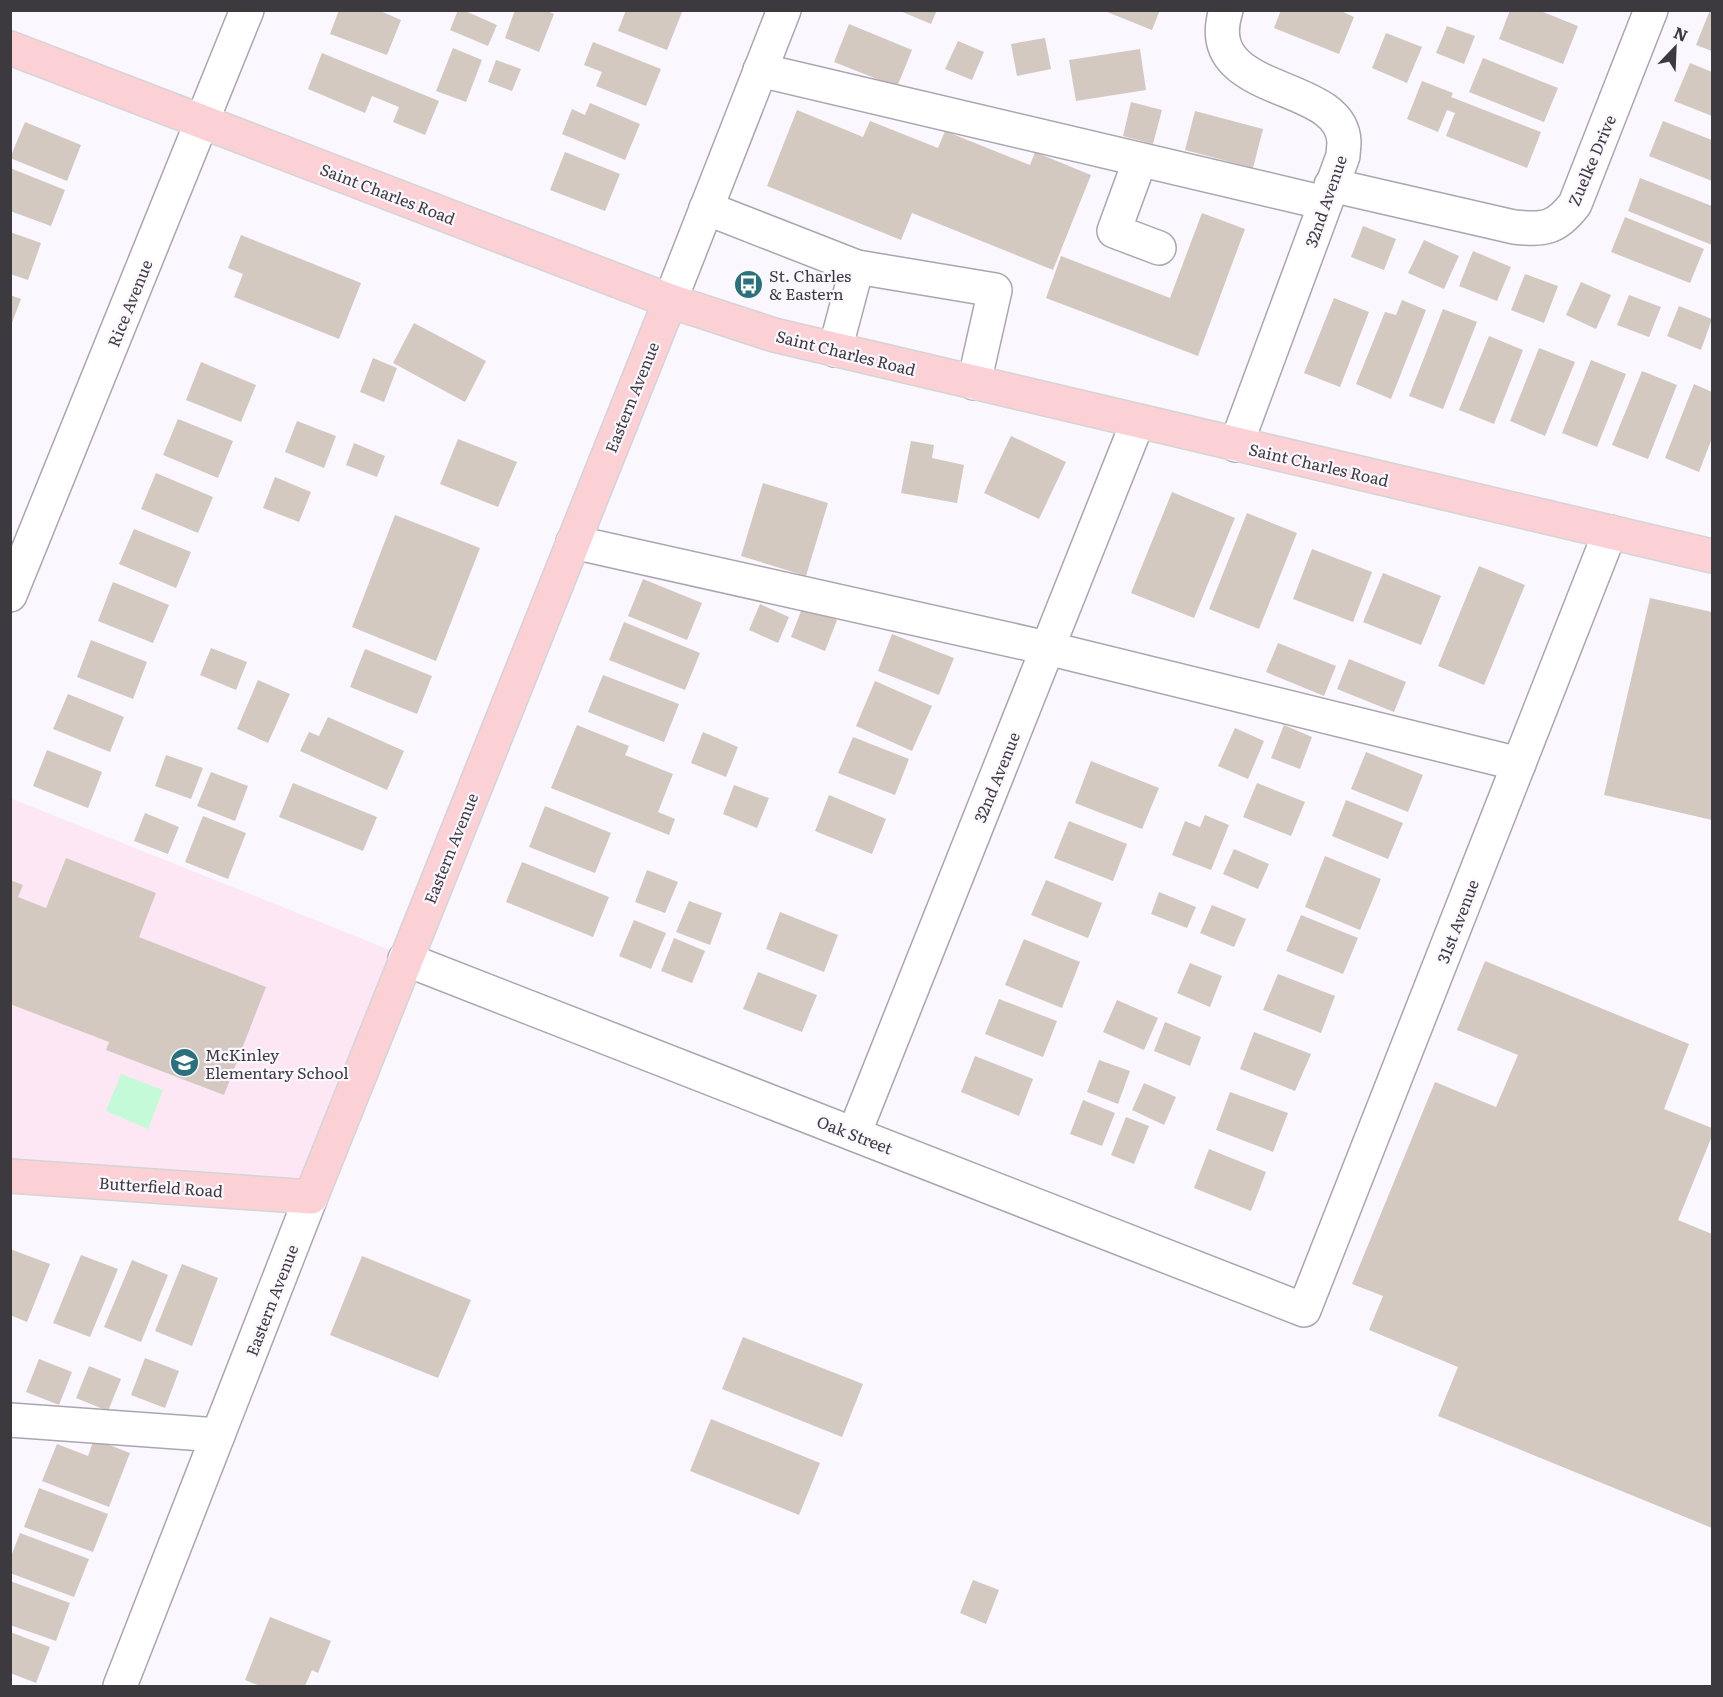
<svg xmlns="http://www.w3.org/2000/svg" width="1723" height="1697" viewBox="0 0 1723 1697" font-family="Literata,serif">
<style>
.education{fill:#fee7f4}
.green{fill:#c4fad7}
.building{fill:#d4c9c1}
.lines{fill:none;stroke-linecap:round;stroke-linejoin:round}
.minor-casing{stroke:#aba5b0;stroke-width:36}
.major-casing{stroke:#d4d4d5;stroke-width:36}
.minor{stroke:#fff;stroke-width:33}
.major{stroke:#fbd1d5;stroke-width:33}
.labels{text-anchor:middle;dominant-baseline:central;stroke-width:4.5;stroke-linejoin:round;paint-order:stroke}
.street-label{font-size:16px;fill:#3d3a3f;stroke:#fbf7fe}
.poi-label{font-size:16px;fill:#3d3a3f;stroke:#fbf7fe;text-anchor:start}
</style>
<rect width="100%" height="100%" fill="#fbf7fe"/>
<path class="education" d="M10,798L400,954L307,1193L11,1172Z"/>
<path class="green" d="M121,1074L163,1090L148,1129L106,1111Z"/>
<g class="building">
<path d="M339,10H378L401,20L387,55L330,34Z"/>
<path d="M458,10H463L497,25L488,46L450,30Z"/>
<path d="M515,10H545L554,14L539,52L505,38Z"/>
<path d="M626,10L682,12L667,50L618,31Z"/>
<path d="M898,10H937L931,24Z"/>
<path d="M1102,10H1160L1152,30Z"/>
<path d="M1281,10H1339L1354,17L1339,54L1274,28Z"/>
<path d="M1510,10H1538L1578,26L1563,64L1499,39Z"/>
<path d="M1710,10H1712V51L1696,45Z"/>
<path d="M849,24L912,50L897,87L834,62Z"/>
<path d="M1447,26L1475,36L1464,64L1436,53Z"/>
<path d="M1386,33L1422,47L1407,83L1372,68Z"/>
<path d="M1045,38L1051,69L1017,76L1011,44Z"/>
<path d="M958,41L984,52L972,80L945,69Z"/>
<path d="M593,42L661,69L646,106L596,86L602,72L584,65Z"/>
<path d="M453,48L482,60L466,102L436,91Z"/>
<path d="M1140,49L1146,90L1076,101L1069,60Z"/>
<path d="M322,53L439,101L425,135L393,122L399,107L372,96L365,113L308,89Z"/>
<path d="M1483,58L1558,88L1544,122L1469,92Z"/>
<path d="M496,60L521,69L512,91L488,82Z"/>
<path d="M1690,63L1712,72V116L1674,101Z"/>
<path d="M1422,81L1453,93L1451,97L1541,132L1527,168L1446,136L1455,113L1447,110L1438,132L1407,119Z"/>
<path d="M1131,102L1162,110L1153,144L1123,136Z"/>
<path d="M590,103L640,124L625,160L562,134L572,109L585,115Z"/>
<path d="M797,110L863,137L870,121L938,148L945,131L1030,165L1035,152L1091,175L1053,270L912,213L901,240L767,186Z"/>
<path d="M1195,111L1263,129L1253,168L1185,150Z"/>
<path d="M1663,121L1712,140V181L1649,156Z"/>
<path d="M25,122L81,145L67,181L10,158Z"/>
<path d="M565,152L620,174L605,211L550,190Z"/>
<path d="M10,168L65,190L51,226L10,211Z"/>
<path d="M1640,178L1712,206V245L1628,211Z"/>
<path d="M1202,213L1245,229L1198,356L1046,298L1061,256L1170,298Z"/>
<path d="M1625,217L1704,249L1690,283L1611,252Z"/>
<path d="M1363,226L1396,239L1384,270L1351,257Z"/>
<path d="M10,232L41,243L28,280L10,274Z"/>
<path d="M241,235L361,283L339,339L234,297L243,274L228,268Z"/>
<path d="M1424,240L1459,256L1444,289L1408,273Z"/>
<path d="M1473,251L1511,267L1497,301L1459,286Z"/>
<path d="M1525,274L1558,286L1544,323L1511,310Z"/>
<path d="M1581,282L1611,295L1596,329L1566,315Z"/>
<path d="M10,295L21,299L11,325H10Z"/>
<path d="M1629,295L1661,307L1649,337L1617,325Z"/>
<path d="M1334,298L1369,312L1340,387L1304,373Z"/>
<path d="M1402,300L1426,310L1391,399L1356,384L1385,312L1396,315Z"/>
<path d="M1679,306L1712,319L1701,350L1667,336Z"/>
<path d="M1443,309L1477,322L1443,409L1409,396Z"/>
<path d="M414,323L486,361L465,402L393,363Z"/>
<path d="M1489,336L1523,350L1494,424L1459,410Z"/>
<path d="M1539,348L1575,362L1545,436L1510,421Z"/>
<path d="M373,358L397,368L384,402L360,392Z"/>
<path d="M1591,360L1626,374L1597,447L1562,433Z"/>
<path d="M201,362L256,385L241,422L186,400Z"/>
<path d="M1642,371L1677,385L1648,459L1612,445Z"/>
<path d="M1694,384L1712,392V438L1699,472L1665,458Z"/>
<path d="M178,419L233,441L218,478L163,455Z"/>
<path d="M297,421L336,436L324,468L285,452Z"/>
<path d="M1011,436L1066,462L1039,519L984,493Z"/>
<path d="M458,439L517,462L498,507L440,484Z"/>
<path d="M911,441L934,445L932,458L964,465L957,503L901,493Z"/>
<path d="M354,443L385,456L377,477L346,465Z"/>
<path d="M156,473L213,497L198,533L141,509Z"/>
<path d="M275,477L311,492L299,522L263,508Z"/>
<path d="M763,483L828,503L806,576L741,556Z"/>
<path d="M1172,492L1235,518L1194,618L1131,593Z"/>
<path d="M1247,513L1297,533L1259,629L1209,609Z"/>
<path d="M395,515L480,548L436,661L352,627Z"/>
<path d="M134,529L191,552L176,588L119,564Z"/>
<path d="M1312,549L1372,572L1353,622L1293,599Z"/>
<path d="M1479,566L1525,585L1484,685L1438,666Z"/>
<path d="M1383,573L1441,596L1421,645L1363,622Z"/>
<path d="M643,579L702,603L687,640L628,616Z"/>
<path d="M113,582L169,605L153,643L98,621Z"/>
<path d="M1650,598L1712,612V820L1604,795Z"/>
<path d="M760,604L789,617L778,643L749,630Z"/>
<path d="M803,606L837,620L825,651L791,637Z"/>
<path d="M624,622L700,653L685,690L609,660Z"/>
<path d="M892,634L954,658L939,695L878,671Z"/>
<path d="M91,640L147,662L133,699L77,677Z"/>
<path d="M1278,643L1336,666L1324,696L1266,672Z"/>
<path d="M211,648L247,662L236,690L200,675Z"/>
<path d="M365,649L432,676L417,714L350,687Z"/>
<path d="M1349,659L1406,682L1394,712L1337,689Z"/>
<path d="M603,675L679,704L664,742L588,712Z"/>
<path d="M258,680L290,694L268,743L237,729Z"/>
<path d="M875,681L932,706L912,751L856,726Z"/>
<path d="M68,694L124,717L110,752L53,729Z"/>
<path d="M328,717L404,751L387,790L300,751L309,732L319,736Z"/>
<path d="M577,725L629,746L625,755L673,774L658,812L675,819L669,835L551,788Z"/>
<path d="M1284,725L1312,737L1300,769L1271,758Z"/>
<path d="M1235,728L1264,741L1248,779L1218,766Z"/>
<path d="M703,732L738,747L726,777L691,763Z"/>
<path d="M853,737L909,759L895,795L838,773Z"/>
<path d="M47,750L102,772L88,808L33,786Z"/>
<path d="M1366,752L1423,775L1408,812L1351,789Z"/>
<path d="M166,755L203,768L191,799L155,786Z"/>
<path d="M1091,761L1159,788L1142,829L1075,803Z"/>
<path d="M211,772L248,786L235,821L197,806Z"/>
<path d="M293,783L377,817L363,851L279,817Z"/>
<path d="M1257,783L1305,802L1291,836L1243,817Z"/>
<path d="M734,785L769,798L757,828L723,814Z"/>
<path d="M829,795L886,819L872,854L815,831Z"/>
<path d="M1346,800L1403,823L1388,859L1332,836Z"/>
<path d="M545,806L611,833L595,873L529,847Z"/>
<path d="M145,813L179,827L168,854L134,841Z"/>
<path d="M1205,815L1229,825L1211,870L1172,855L1185,821L1200,827Z"/>
<path d="M203,816L246,833L228,879L185,862Z"/>
<path d="M1069,821L1127,844L1113,881L1054,858Z"/>
<path d="M1234,849L1269,864L1258,889L1223,874Z"/>
<path d="M1325,856L1381,879L1360,930L1305,907Z"/>
<path d="M66,858L156,893L139,937L266,987L224,1095L106,1050L109,1042L10,1004V880L23,885L18,897L46,908Z"/>
<path d="M522,862L609,897L593,937L506,902Z"/>
<path d="M647,870L678,882L665,913L635,902Z"/>
<path d="M1046,880L1102,903L1088,938L1031,915Z"/>
<path d="M1159,892L1196,907L1187,928L1151,914Z"/>
<path d="M689,901L722,913L710,945L676,932Z"/>
<path d="M1212,905L1246,919L1234,947L1200,933Z"/>
<path d="M780,912L838,935L824,972L766,949Z"/>
<path d="M1301,915L1358,938L1343,974L1286,951Z"/>
<path d="M634,920L666,933L651,969L619,956Z"/>
<path d="M674,938L705,951L692,983L661,971Z"/>
<path d="M1024,939L1080,962L1062,1008L1005,985Z"/>
<path d="M1485,961L1689,1044L1664,1109L1712,1128V1136L1678,1220L1712,1234V1528L1438,1416L1458,1367L1369,1330L1383,1296L1352,1284L1435,1082L1496,1107L1518,1055L1457,1030Z"/>
<path d="M1190,963L1222,976L1210,1007L1177,993Z"/>
<path d="M758,972L817,995L802,1032L743,1009Z"/>
<path d="M1278,974L1335,996L1321,1033L1263,1010Z"/>
<path d="M999,999L1057,1021L1043,1057L985,1034Z"/>
<path d="M1117,1000L1158,1018L1144,1050L1103,1032Z"/>
<path d="M1165,1022L1201,1037L1190,1066L1154,1051Z"/>
<path d="M1254,1032L1311,1054L1295,1091L1240,1069Z"/>
<path d="M975,1056L1033,1079L1019,1116L961,1092Z"/>
<path d="M1099,1060L1130,1071L1118,1104L1087,1092Z"/>
<path d="M1144,1083L1176,1097L1164,1125L1132,1110Z"/>
<path d="M1230,1092L1288,1113L1273,1152L1216,1130Z"/>
<path d="M1083,1100L1115,1113L1102,1146L1070,1134Z"/>
<path d="M1126,1117L1149,1126L1134,1164L1111,1155Z"/>
<path d="M1209,1149L1266,1172L1251,1211L1194,1188Z"/>
<path d="M10,1249L50,1264L27,1322L10,1315Z"/>
<path d="M81,1255L118,1269L90,1337L53,1323Z"/>
<path d="M362,1256L471,1300L438,1378L330,1335Z"/>
<path d="M132,1260L168,1275L141,1342L104,1327Z"/>
<path d="M182,1264L218,1278L192,1346L155,1331Z"/>
<path d="M743,1337L863,1384L842,1437L722,1389Z"/>
<path d="M145,1358L179,1371L165,1408L131,1395Z"/>
<path d="M39,1359L72,1372L59,1405L26,1392Z"/>
<path d="M89,1366L121,1379L108,1411L76,1398Z"/>
<path d="M711,1419L820,1463L799,1515L690,1471Z"/>
<path d="M94,1439L130,1453L109,1507L42,1481L57,1444L88,1456Z"/>
<path d="M39,1488L108,1514L93,1552L24,1527Z"/>
<path d="M20,1533L89,1559L74,1597L10,1573V1559Z"/>
<path d="M973,1580L999,1590L986,1624L960,1613Z"/>
<path d="M10,1581L70,1603L56,1641L10,1625Z"/>
<path d="M270,1617L331,1641L318,1673L312,1670L305,1686H260L245,1680Z"/>
<path d="M10,1632L50,1647L36,1683L10,1673Z"/>
</g>
<g class="lines">
<defs>
<g id="minor">
<path d="M1226,10C1198,99 1342,78 1344,142C1344,147 1343,152 1343,156L1236,445"/>
<path d="M760,70L1325,203"/>
<path d="M1140,160L1114,231L1159,248"/>
<path d="M1331,185L1514,227C1544,230 1556,229 1575,204L1651,10"/>
<path d="M706,208L857,267L995,290L974,383"/>
<path d="M670,301L784,10"/>
<path d="M835,350L857,267"/>
<path d="M573,542L1047,648L1519,764"/>
<path d="M10,595L247,10"/>
<path d="M405,959L1304,1310L1610,532"/>
<path d="M854,1134L1138,421"/>
<path d="M10,1420L218,1435"/>
<path d="M120,1686L311,1197"/>
</g>
<g id="major">
<path d="M10,48L670,301L774,335L1712,556"/>
<path d="M10,1176L311,1197L670,301"/>
</g>
</defs>
<use href="#minor" class="minor-casing"/>
<use href="#major" class="major-casing"/>
<use href="#minor" class="minor"/>
<use href="#major" class="major"/>
</g>
<defs>
<symbol id="bus-disc" viewBox="-11 -11 22 22"><circle r="9.5" fill="#29727b" stroke="#fbf7fe"/><path d="M-5-6H5V4H4V6H2V4H-2V6H-4V4H-5ZM-3.5-4V0h7V-4ZM-3.5 1.2v1.5H-2V1.2ZM2 1.2v1.5H3.5V1.2Z" fill="#fff"/></symbol>
<symbol id="school-disc" viewBox="-11 -11 22 22"><circle r="9.5" fill="#29727b" stroke="#fbf7fe"/><path d="M0-5L7-2L0 1L-7-2ZM-4 1L0 2.5L4 1V4Q0 6-4 4Z" fill="#fff"/></symbol>
</defs>
<g fill-rule="evenodd">
<use href="#bus-disc" x="732" y="268" width="33" height="33"/>
<use href="#school-disc" x="168" y="1046" width="33" height="33"/>
</g>
<g class="labels">
<g class="street-label">
<text transform="translate(1591 160) rotate(-67)">Zuelke Drive</text>
<text transform="translate(388 193) rotate(21)">Saint Charles Road</text>
<text transform="translate(1325 201) rotate(-71)">32nd Avenue</text>
<text transform="translate(129 303) rotate(-68)">Rice Avenue</text>
<text transform="translate(846 352) rotate(14)">Saint Charles Road</text>
<text transform="translate(631 397) rotate(-68)">Eastern Avenue</text>
<text transform="translate(1319 464) rotate(13)">Saint Charles Road</text>
<text transform="translate(996 777) rotate(-68)">32nd Avenue</text>
<text transform="translate(450 848) rotate(-68)">Eastern Avenue</text>
<text transform="translate(1457 921) rotate(-69)">31st Avenue</text>
<text transform="translate(855 1134) rotate(21)">Oak Street</text>
<text transform="translate(161 1186) rotate(4)">Butterfield Road</text>
<text transform="translate(271 1300) rotate(-69)">Eastern Avenue</text>
</g>
<g class="poi-label">
<text x="769" y="275">St. Charles<tspan x="769" dy="18">&amp; Eastern</tspan></text>
<text x="205" y="1054">McKinley<tspan x="205" dy="18">Elementary School</tspan></text>
</g>
</g>
<rect width="1723" height="1697" fill="none" stroke="#3d3a3f" stroke-width="24"/>
<g transform="translate(1675 48) rotate(23)" stroke="#fbf7fe" stroke-width="4.5" paint-order="stroke">
<path d="M0-4.5L10 22L0 15L-10 22Z" fill="#3d3a3f"/>
<text y="-9" font-size="16" font-weight="bold" text-anchor="middle" fill="#3d3a3f">N</text>
</g>
</svg>
